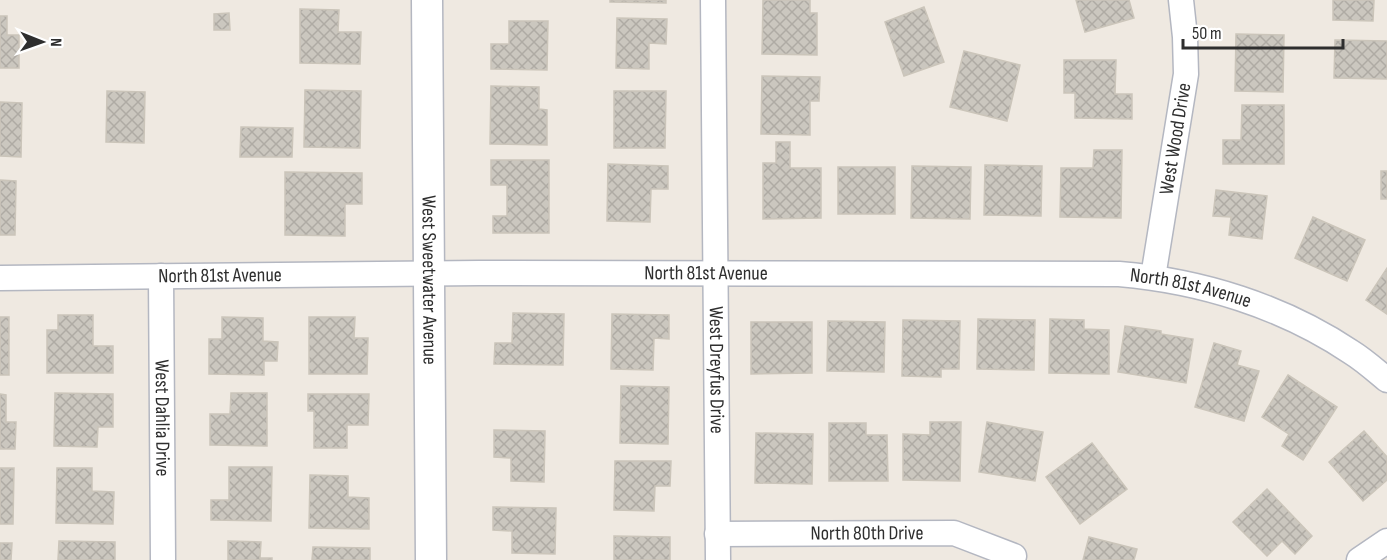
<svg xmlns="http://www.w3.org/2000/svg" width="1387" height="560" viewBox="0 0 1387 560" font-family="'Sofia Sans Condensed',sans-serif">
<style>
.building{fill:url(#building-cross-hatch);stroke:#cbc5ba;stroke-width:1.5}
.lines{fill:none;stroke-linecap:round;stroke-linejoin:round}
.minor-casing{stroke:#b4b7c1;stroke-width:27}
.tertiary-casing{stroke:#b4b7c1;stroke-width:33}
.minor{stroke:#fff;stroke-width:24}
.tertiary{stroke:#fff;stroke-width:30}
.labels{text-anchor:middle;dominant-baseline:central;stroke-width:6;stroke-linejoin:round;paint-order:stroke}
.street-label{font-size:20px;fill:#2e2e2e;stroke:#fff}
</style>
<defs>
<pattern id="building-cross-hatch" width="8" height="8" patternUnits="userSpaceOnUse" patternTransform="scale(1.5)"><rect width="8" height="8" fill="#cbc7bf"/><path d="M0 0l8 8M0 8l8-8" fill="none" stroke="#afaba4"/></pattern>
</defs>
<rect width="100%" height="100%" fill="#efe9e1"/>
<g class="building">
<path d="M610,0H666V3L610,2Z"/>
<path d="M763,0H810V13H817V55L762,54Z"/>
<path d="M1076,0H1129L1134,18L1085,32Z"/>
<path d="M1333,0H1374L1373,21L1333,20Z"/>
<path d="M924,7L944,62L904,76L885,22Z"/>
<path d="M300,9L339,10L338,32H361L360,64L300,63Z"/>
<path d="M229,13L230,30H214V14Z"/>
<path d="M0,16H7V35H19V68H0Z"/>
<path d="M617,18L667,19L666,44L649,43V69L616,68Z"/>
<path d="M509,21H548L547,70L491,69V44H509Z"/>
<path d="M1236,34L1284,35L1283,92L1235,91Z"/>
<path d="M1335,40L1387,41V79L1334,78Z"/>
<path d="M964,51L1020,65L1007,121L950,107Z"/>
<path d="M1064,60H1116L1115,94H1132V119L1075,118V93H1064Z"/>
<path d="M762,76L820,77L819,101H810V135L761,134Z"/>
<path d="M491,86L539,87V109L547,110V145L490,144Z"/>
<path d="M305,90L361,91L360,148L304,147Z"/>
<path d="M107,91L145,92L144,143L106,142Z"/>
<path d="M614,91H666L665,148H614Z"/>
<path d="M0,102L22,103L21,157L0,156Z"/>
<path d="M1242,105H1284V164H1223V140H1241Z"/>
<path d="M241,127L293,128L292,157H240Z"/>
<path d="M776,142H790V168H821V218L763,219V163H776Z"/>
<path d="M1094,150H1122L1121,218L1060,217L1061,168H1093Z"/>
<path d="M491,160H549V233H493V216H507V185H491Z"/>
<path d="M608,164L668,166V189H651L650,222L607,221Z"/>
<path d="M985,165L1042,166L1041,216L984,215Z"/>
<path d="M912,166L971,167L970,219L911,218Z"/>
<rect x="838" y="167" width="57" height="47"/>
<rect x="1381" y="171" width="6" height="28"/>
<path d="M285,172L362,173V204H345V236L285,235Z"/>
<path d="M0,180L16,181L15,235H0Z"/>
<path d="M1216,190L1267,196L1262,239L1229,235L1231,217L1213,216Z"/>
<path d="M1313,217L1365,240L1347,281L1295,258Z"/>
<path d="M1387,268V314L1366,300Z"/>
<path d="M513,313L564,314L563,365L494,364L495,343H512Z"/>
<path d="M612,314L669,315V339L654,338L653,370L611,369Z"/>
<path d="M58,315H93V346H113V373H47V330H58Z"/>
<rect x="0" y="317" width="9" height="58"/>
<path d="M222,317L263,318V341L278,342L277,361H264V375L209,374V339H222Z"/>
<path d="M309,317H355L354,338H368L367,374H309Z"/>
<path d="M978,319L1035,320L1034,370L977,369Z"/>
<path d="M1050,319L1084,320V329L1109,330V374L1049,373Z"/>
<path d="M903,320L960,321L959,369H941V377L902,376Z"/>
<path d="M828,321L885,322L884,372L827,371Z"/>
<path d="M751,322H812V373L751,374Z"/>
<path d="M1125,326L1161,331V334L1193,339L1186,383L1118,372Z"/>
<path d="M1214,343L1241,351L1237,365L1259,371L1244,421L1195,407Z"/>
<path d="M1288,375L1337,407L1303,460L1282,446L1289,434L1262,417Z"/>
<path d="M621,386L669,387L668,444L620,443Z"/>
<path d="M55,393L113,394V427H98L97,447L54,446Z"/>
<path d="M231,393H267V446L210,445V414H230Z"/>
<path d="M0,394L6,395V422H16L15,449H0Z"/>
<path d="M308,394H369L368,425H347V448H314V411H308Z"/>
<path d="M930,422H961L960,481L903,480V434L930,435Z"/>
<path d="M987,422L1043,432L1035,481L979,472Z"/>
<path d="M829,423H866V435H887L888,481H829Z"/>
<path d="M494,430L545,431L544,482L511,481V458L494,457Z"/>
<path d="M1364,431L1387,457V480L1363,501L1329,462Z"/>
<path d="M756,433L813,434L812,484L755,483Z"/>
<path d="M1092,443L1127,489L1080,524L1046,477Z"/>
<path d="M615,461H671L670,486H655L654,511L614,510Z"/>
<path d="M229,467H272L271,521L211,520V500H229Z"/>
<path d="M0,468H14L13,524H0Z"/>
<path d="M57,468H92V491L114,492L113,524L56,523Z"/>
<path d="M310,475L348,476V497L369,498V529L309,528Z"/>
<path d="M1267,489L1312,536L1295,554L1282,541L1267,556L1233,522Z"/>
<path d="M493,507L556,508L555,554L512,553V531L493,530Z"/>
<path d="M614,536L670,537V560H614Z"/>
<path d="M1089,537L1137,549L1134,560H1083Z"/>
<path d="M59,541L115,542V560H58Z"/>
<path d="M228,541L261,542L260,558H272V560H228Z"/>
<path d="M0,543H12L11,560H0Z"/>
<path d="M313,547L370,548V560H312Z"/>
</g>
<g class="lines">
<defs>
<g id="minor">
<path id="s1" d="M713,0L718,560"/>
<path id="s2" d="M161,276L163,560"/>
<path id="s3" d="M1153,277L1186,74L1185,37L1181,0"/>
<path id="s4" d="M0,278L479,273L1119,274C1201,281 1282,306 1351,352C1364,360 1375,370 1387,380"/>
<path id="s5" d="M717,534L954,533L1014,556"/>
<path d="M1359,560L1387,541"/>
</g>
<g id="tertiary">
<path id="s6" d="M427,0L431,560"/>
</g>
</defs>
<use href="#minor" class="minor-casing"/>
<use href="#tertiary" class="tertiary-casing"/>
<use href="#minor" class="minor"/>
<use href="#tertiary" class="tertiary"/>
</g>
<g class="labels">
<g class="street-label">
<text stroke="none"><textPath href="#s3" startOffset="140">West Wood Drive</textPath></text>
<text stroke="none"><textPath href="#s4" startOffset="706">North 81st Avenue</textPath></text>
<text stroke="none"><textPath href="#s4" startOffset="220">North 81st Avenue</textPath></text>
<text stroke="none"><textPath href="#s6" startOffset="280">West Sweetwater Avenue</textPath></text>
<text stroke="none"><textPath href="#s4" startOffset="1192">North 81st Avenue</textPath></text>
<text stroke="none"><textPath href="#s1" startOffset="370">West Dreyfus Drive</textPath></text>
<text stroke="none"><textPath href="#s2" startOffset="142">West Dahlia Drive</textPath></text>
<text stroke="none"><textPath href="#s5" startOffset="150">North 80th Drive</textPath></text>
</g>
</g>
<g transform="translate(42 42) rotate(91)" stroke="#ffffff" stroke-width="4.5" paint-order="stroke">
<path d="M0-4.5L10 22L0 15L-10 22Z" fill="#2e2e2e"/>
<text y="-9" font-size="16" font-weight="bold" text-anchor="middle" fill="#2e2e2e">N</text>
</g>
<path d="M1183 39v9h160v-9" fill="none" stroke="#2e2e2e" stroke-width="3"/>
<text x="1192" y="39" font-size="18" fill="#2e2e2e" stroke="#ffffff" stroke-width="4.5" paint-order="stroke">50 m</text>
</svg>
